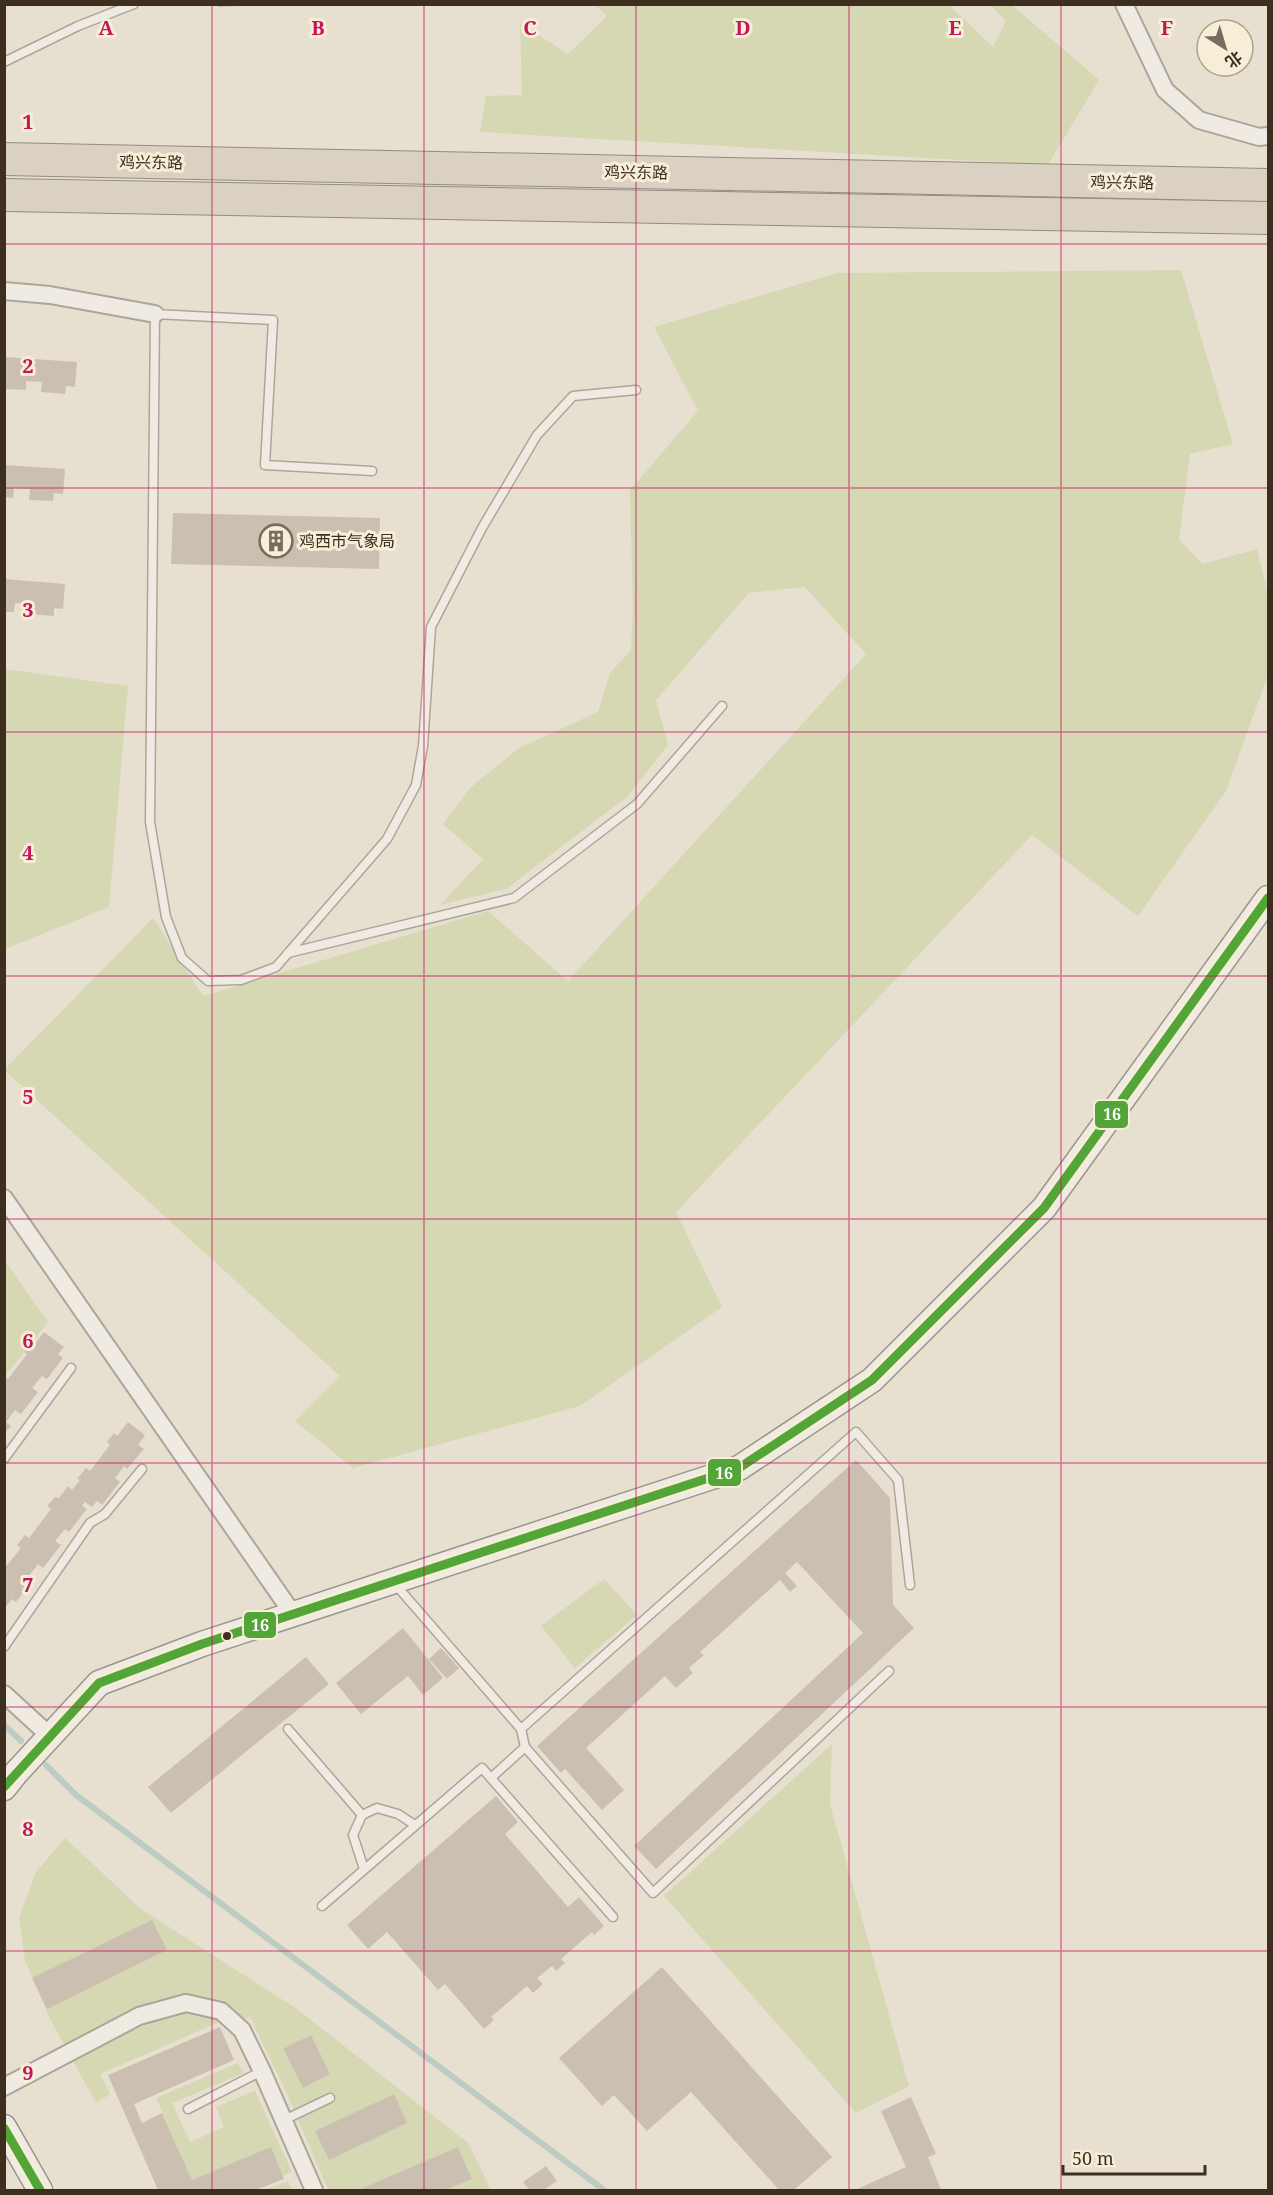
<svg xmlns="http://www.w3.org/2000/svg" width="1273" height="2195" viewBox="0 0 1273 2195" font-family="'Noto Serif','Noto Sans SC',serif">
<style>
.green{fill:#d6d7b3;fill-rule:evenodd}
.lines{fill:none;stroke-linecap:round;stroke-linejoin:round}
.stream{stroke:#bcccc2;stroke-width:6}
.building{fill:#cbbfb2}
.lane-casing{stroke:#ada599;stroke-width:11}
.street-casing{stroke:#ada599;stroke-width:20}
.secondary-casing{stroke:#9c958a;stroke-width:27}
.highway-casing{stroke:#928b80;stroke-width:34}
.lane{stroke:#efebe3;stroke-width:8}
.street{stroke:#efebe3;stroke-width:16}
.secondary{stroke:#efebe3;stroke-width:24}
.highway{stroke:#dad1c2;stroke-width:32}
.bus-1-casing{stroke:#f7eed8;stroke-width:14}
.bus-1{stroke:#54a537;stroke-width:9}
.grid{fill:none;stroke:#c2185b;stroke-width:1.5;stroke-opacity:0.55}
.bus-dot{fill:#3d2e20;stroke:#f7eed8;stroke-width:2}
.labels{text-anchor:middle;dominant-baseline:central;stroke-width:6;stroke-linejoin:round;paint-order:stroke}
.street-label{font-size:16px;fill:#3d2e20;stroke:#f7eed8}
.poi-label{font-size:16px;fill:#3d2e20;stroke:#f7eed8;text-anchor:start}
.grid-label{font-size:20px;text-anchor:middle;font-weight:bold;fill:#c2185b;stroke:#f7eed8;stroke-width:6;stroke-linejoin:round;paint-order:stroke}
.line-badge{stroke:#f7eed8;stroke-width:2}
.badge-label{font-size:16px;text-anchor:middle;font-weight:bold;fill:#fff}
</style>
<rect width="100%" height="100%" fill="#e7e0d1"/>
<g class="green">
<path d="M595,5H949L993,47L1006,21L991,5H1012L1099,80L1048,165L480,132L486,96L522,95L520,23L568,54L607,16Z"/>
<path d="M1181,270L1233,444L1190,454L1179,539L1202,564L1257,549L1268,594V675L1226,791L1138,916L1032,835L676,1212L722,1307L580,1406L353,1468L295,1421L340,1376L4,1070L153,918L203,996L488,911L568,981L866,654L805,587L749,593L656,700L668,745L628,796L506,889L440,905L483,859L443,824L470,788L519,748L598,712L610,673L631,650L633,609L630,490L698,411L654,327L837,273Z"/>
<path d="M5,669L128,686L109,907L5,949Z"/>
<path d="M5,1261L48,1322L5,1376H4Z"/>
<path d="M604,1579L637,1615L575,1668L541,1626Z"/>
<path d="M832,1744L830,1804L909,2086L856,2113L664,1896Z"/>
<path d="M65,1838L141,1909L297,2009L468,2143L491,2190H445L472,2179L458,2147L358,2190H328L288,2096L250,2017L217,2023L100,2074L110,2094L96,2103L51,2021L25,1960L19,1918L36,1872ZM311,2036L330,2074L303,2088L283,2050ZM394,2094L407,2123L328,2159L316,2131Z"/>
<path d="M238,2063L244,2073L172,2103L190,2142L224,2127L216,2107L255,2091L292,2172L283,2176L192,2180L156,2098Z"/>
<path d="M288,2181L293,2190H264Z"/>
</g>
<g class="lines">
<g class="stream">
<path d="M4,1725L21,1741"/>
<path d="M46,1765L76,1795L604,2190"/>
</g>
</g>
<g class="building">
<path d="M217,4H243V6L218,7Z"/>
<path d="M5,357L77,362L75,387L66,386L65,394L41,392L42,382L26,381V390L6,389Z"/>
<path d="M4,465L65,469L63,494L54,493L53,501L29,500L30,489L14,488L13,498L4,497Z"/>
<path d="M173,513L380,518L379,569L171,564Z"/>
<path d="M4,579L65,584L63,609L54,608V616L30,614L31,604L15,603L14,612H4Z"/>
<path d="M44,1332L64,1347L58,1354L63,1358L47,1379L42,1376L32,1388L38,1392L21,1414L15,1410L6,1422L11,1426L4,1434V1376L8,1379L27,1354L24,1352L32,1342L35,1344Z"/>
<path d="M128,1422L145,1435L138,1445L144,1449L127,1469L124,1466L115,1478L120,1482L102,1505L97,1501L92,1507L85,1502L82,1506L87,1509L69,1532L65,1529L55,1541L61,1545L43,1568L38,1564L28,1577L33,1581L16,1602L12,1599L4,1609V1569L21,1548L17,1545L25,1535L29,1538L51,1509L47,1506L55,1497L59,1498L68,1486L72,1490L80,1480L77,1479L86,1468L90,1471L110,1445L107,1442L114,1433L117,1436Z"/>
<path d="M856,1460L890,1498L893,1605L914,1628L656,1869L634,1846L863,1633L797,1562L785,1573L797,1586L790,1592L780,1580L700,1652L704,1655L689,1668L693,1673L676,1688L665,1676L586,1748L624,1790L602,1810L565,1769L561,1773L537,1746Z"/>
<path d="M403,1628L443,1678L423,1695L408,1676L361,1714L336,1683Z"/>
<path d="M441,1648L459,1668L447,1679L429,1659Z"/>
<path d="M306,1657L329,1684L171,1813L148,1787Z"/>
<path d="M496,1796L518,1822L505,1834L568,1907L579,1897L604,1926L594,1935L592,1932L561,1959L565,1963L556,1971L552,1966L537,1978L543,1984L533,1993L527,1986L491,2017L494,2020L484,2029L445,1984L438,1990L387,1932L368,1949L347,1925Z"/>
<path d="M152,1920L167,1950L47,2009L32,1978Z"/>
<path d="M662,1967L832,2157L794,2190H779L691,2092L647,2131L614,2095L602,2106L559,2058Z"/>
<path d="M220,2027L234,2060L134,2104L142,2123L162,2113L192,2180L271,2147L284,2179L256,2190H158L108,2075Z"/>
<path d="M311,2035L330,2074L303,2088L283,2049Z"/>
<path d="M394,2094L407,2123L329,2160L315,2131Z"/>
<path d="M911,2097L936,2154L928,2157L941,2190H855L906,2167L881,2111Z"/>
<path d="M458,2147L472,2179L445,2190H358Z"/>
<path d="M546,2166L557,2181L544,2190H529L523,2182Z"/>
</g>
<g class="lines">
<defs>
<g id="lane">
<path d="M4,62L78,26L134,4"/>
<path d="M372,471L265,465L273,320L155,314L150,822L166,917L182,958L208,981L241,980L276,967L387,839L416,785L423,746L431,627L482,528L537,435L573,396L636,390"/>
<path d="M288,953L514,898L637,804L722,706"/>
<path d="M4,1459L71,1368"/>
<path d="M395,1584L521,1729L525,1747L653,1893L889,1671"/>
<path d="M4,1647L90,1523L105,1514L142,1469"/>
<path d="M288,1729L362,1815"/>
<path d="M521,1729L856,1432L898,1480L910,1585"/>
<path d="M491,1778L525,1747"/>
<path d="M364,1869L353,1835L362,1815L377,1808L398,1814L415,1825"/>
<path d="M322,1906L482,1768L613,1917"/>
<path d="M188,2109L262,2071"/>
<path d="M284,2120L330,2098"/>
</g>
<g id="street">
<path d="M1124,4L1165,90L1199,120L1259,137L1268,136"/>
<path d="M4,291L50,295L155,314"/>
<path d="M4,1198L293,1614"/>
<path d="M4,1694L50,1736"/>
<path d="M4,2087L139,2016L186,2003L221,2011L242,2030L262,2071L314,2190"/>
</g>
<g id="secondary">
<path d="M4,1788L16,1773L99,1683L202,1644L739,1468L872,1380L1044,1208L1268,898"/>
<path d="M4,2127L40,2190"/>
</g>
<g id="highway">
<path d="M4,159L1268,185"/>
<path d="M4,195L1268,218"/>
</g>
</defs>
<use href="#lane" class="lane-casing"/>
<use href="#street" class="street-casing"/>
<use href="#secondary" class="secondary-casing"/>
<use href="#highway" class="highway-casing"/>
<use href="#lane" class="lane"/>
<use href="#street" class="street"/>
<use href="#secondary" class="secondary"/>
<use href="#highway" class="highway"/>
<defs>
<g id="bus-1">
<path d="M4,1787L99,1683L202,1644L739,1468L872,1380L1044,1208L1268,898"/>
<path d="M4,2128L40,2190"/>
</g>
</defs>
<use href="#bus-1" class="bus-1-casing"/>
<use href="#bus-1" class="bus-1"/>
</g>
<path class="grid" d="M212,4V2190M424,4V2190M636,4V2190M849,4V2190M1061,4V2190M4,244H1268M4,488H1268M4,732H1268M4,976H1268M4,1219H1268M4,1463H1268M4,1707H1268M4,1951H1268"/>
<defs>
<symbol id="building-ring" viewBox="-11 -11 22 22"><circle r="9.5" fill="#f7eed8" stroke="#786c5e" stroke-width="1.5"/><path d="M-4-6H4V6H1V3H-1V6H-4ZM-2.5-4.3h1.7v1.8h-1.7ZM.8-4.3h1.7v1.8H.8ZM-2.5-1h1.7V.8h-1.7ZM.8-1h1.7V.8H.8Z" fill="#786c5e"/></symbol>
</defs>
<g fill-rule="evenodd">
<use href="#building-ring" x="257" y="522" width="38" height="38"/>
</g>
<circle class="bus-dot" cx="227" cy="1636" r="5"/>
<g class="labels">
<g class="street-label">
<text transform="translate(151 162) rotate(1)">鸡兴东路</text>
<text transform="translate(636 172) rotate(1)">鸡兴东路</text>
<text transform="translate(1122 182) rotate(1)">鸡兴东路</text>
</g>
<g class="poi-label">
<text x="299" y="541">鸡西市气象局</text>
</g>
</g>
<g class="grid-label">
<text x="106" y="35">A</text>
<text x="318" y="35">B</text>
<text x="530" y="35">C</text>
<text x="743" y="35">D</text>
<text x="955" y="35">E</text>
<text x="1167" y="35">F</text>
<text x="28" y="129">1</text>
<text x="28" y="373">2</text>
<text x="28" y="617">3</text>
<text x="28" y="860">4</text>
<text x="28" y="1104">5</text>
<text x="28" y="1348">6</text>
<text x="28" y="1592">7</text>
<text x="28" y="1836">8</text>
<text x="28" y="2080">9</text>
</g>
<g class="line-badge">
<rect x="1094" y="1100" width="35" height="29" rx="6" fill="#54a537"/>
<rect x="707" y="1458" width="35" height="29" rx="6" fill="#54a537"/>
<rect x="243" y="1611" width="34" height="28" rx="6" fill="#54a537"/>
</g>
<g class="badge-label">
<text x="1112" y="1120">16</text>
<text x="724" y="1479">16</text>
<text x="260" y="1631">16</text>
</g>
<rect width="1273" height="2195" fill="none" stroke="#3d2e20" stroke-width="12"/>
<g transform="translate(1225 48) rotate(143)"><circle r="28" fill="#f7eed8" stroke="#ada18e" stroke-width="1.5"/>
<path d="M0-4.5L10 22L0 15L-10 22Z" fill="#786c5e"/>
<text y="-9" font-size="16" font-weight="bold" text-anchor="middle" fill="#3d2e20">北</text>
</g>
<path d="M1063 2165v9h142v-9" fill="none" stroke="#3d2e20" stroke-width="3"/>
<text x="1072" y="2165" font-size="18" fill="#3d2e20" stroke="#f7eed8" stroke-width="4.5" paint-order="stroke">50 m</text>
</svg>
